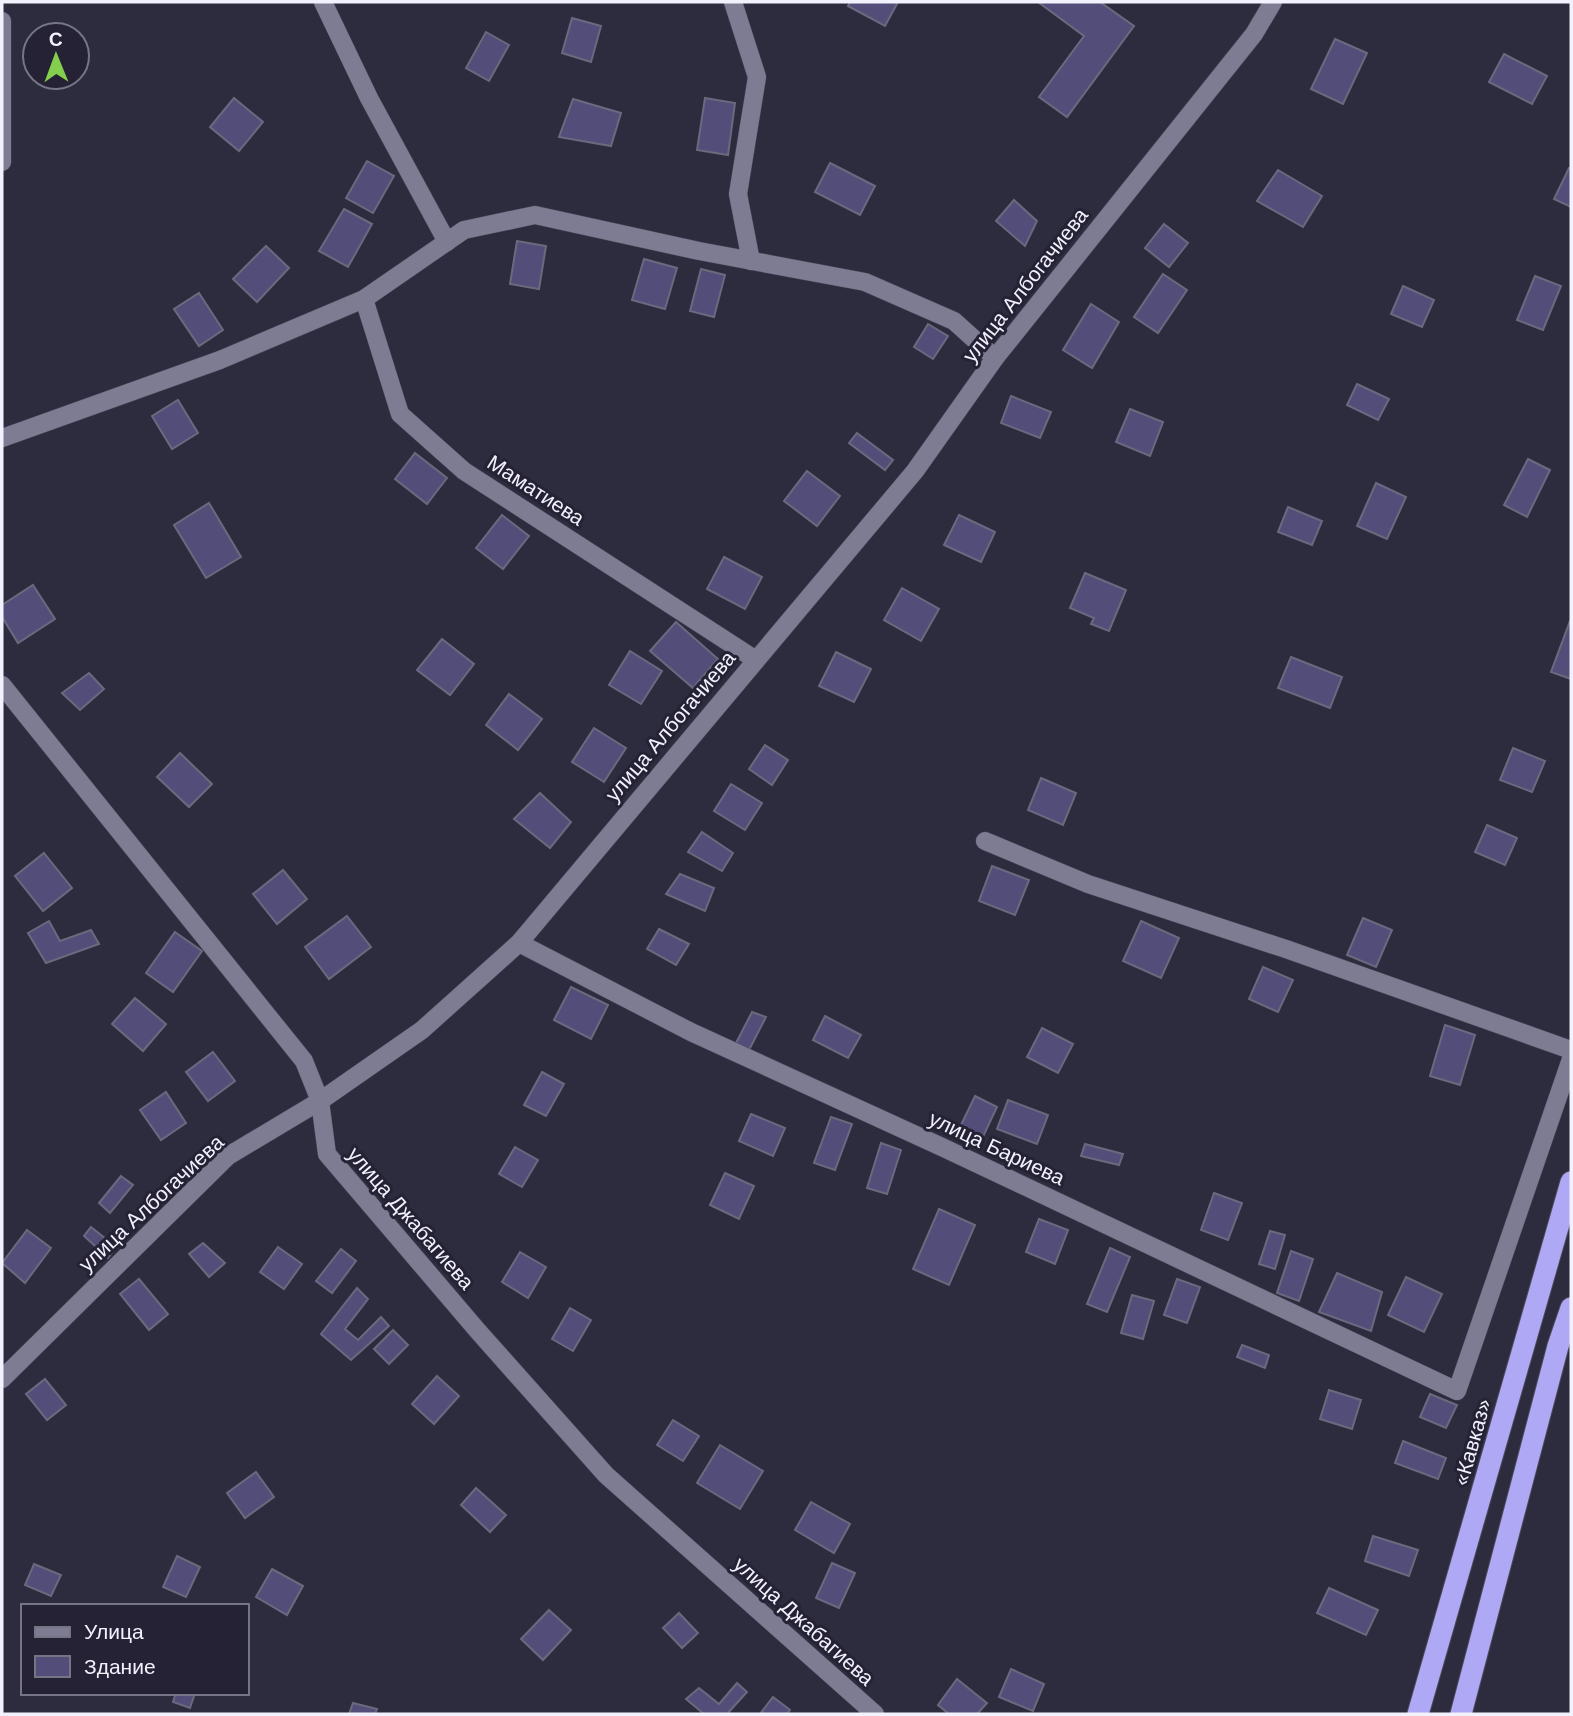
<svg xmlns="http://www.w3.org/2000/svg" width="1573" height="1716" viewBox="0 0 1573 1716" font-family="Helvetica,sans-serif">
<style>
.building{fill:#524e79;stroke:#6a697e;stroke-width:2}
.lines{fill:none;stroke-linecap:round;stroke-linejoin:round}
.minor-casing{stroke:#4b4959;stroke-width:19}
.highway-casing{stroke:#4b4959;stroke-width:23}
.minor{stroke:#7d7c92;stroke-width:18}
.highway{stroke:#afa8f4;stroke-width:21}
.labels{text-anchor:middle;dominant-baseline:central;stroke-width:6;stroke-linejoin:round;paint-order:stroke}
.street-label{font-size:21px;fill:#f2f2fe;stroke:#242234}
</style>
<rect width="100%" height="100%" fill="#2d2c3f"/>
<g class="building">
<path d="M850,2H898L885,26L848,6Z"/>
<path d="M1038,2H1100L1134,26L1067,117L1039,97L1084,36Z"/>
<path d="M572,18L601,26L591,62L562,53Z"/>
<path d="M486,32L509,45L489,81L466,68Z"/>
<path d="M1335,39L1367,53L1343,104L1311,89Z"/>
<path d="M1504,54L1547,76L1532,104L1489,82Z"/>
<path d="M234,98L263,122L239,151L210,127Z"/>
<path d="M705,98L735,103L728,155L697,150Z"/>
<path d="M573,99L621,113L611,146L559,137Z"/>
<path d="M367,161L394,176L373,213L346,198Z"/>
<path d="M830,163L875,186L860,215L815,192Z"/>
<path d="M1569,168L1571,169V207L1554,199Z"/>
<path d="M1278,170L1322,196L1303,227L1257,201Z"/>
<path d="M1014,200L1037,221L1025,246L996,221Z"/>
<path d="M344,209L372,224L348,267L319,251Z"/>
<path d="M1164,224L1188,243L1169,267L1145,248Z"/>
<path d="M517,241L546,246L539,289L510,284Z"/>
<path d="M266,246L289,268L257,302L233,279Z"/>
<path d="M644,259L677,268L665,309L632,300Z"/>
<path d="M701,269L725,275L714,317L690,311Z"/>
<path d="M1163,274L1187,290L1158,333L1134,317Z"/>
<path d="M1535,276L1561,286L1543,330L1517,320Z"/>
<path d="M1403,286L1434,300L1422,327L1391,314Z"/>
<path d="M199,293L223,330L199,346L174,309Z"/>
<path d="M1091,304L1119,322L1092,368L1063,350Z"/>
<path d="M928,324L948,336L933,359L914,347Z"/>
<path d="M1357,384L1389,399L1378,420L1347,405Z"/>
<path d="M1011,396L1051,412L1040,438L1001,423Z"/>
<path d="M178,400L198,433L172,449L152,416Z"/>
<path d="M1130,409L1163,422L1150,456L1116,442Z"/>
<path d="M857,433L893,460L885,470L849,443Z"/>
<path d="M415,453L447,478L427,504L395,479Z"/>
<path d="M1528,459L1550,470L1527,517L1504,505Z"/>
<path d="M807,471L840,496L817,526L784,501Z"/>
<path d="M1376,483L1406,497L1387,539L1357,526Z"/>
<path d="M209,503L241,557L206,578L174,525Z"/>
<path d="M1288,507L1322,521L1312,545L1278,532Z"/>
<path d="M502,515L529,536L503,569L476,548Z"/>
<path d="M959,515L995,532L981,562L944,545Z"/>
<path d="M724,557L762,577L745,609L707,589Z"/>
<path d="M1085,573L1126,590L1109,631L1091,624L1094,618L1070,608Z"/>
<path d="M33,585L55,619L18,643L2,617V605Z"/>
<path d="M902,588L939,609L921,641L884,620Z"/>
<path d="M1570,621H1571V679L1551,672Z"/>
<path d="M676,622L718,659L693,688L650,651Z"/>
<path d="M442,639L474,664L450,695L417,670Z"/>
<path d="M630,651L662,671L641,704L609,685Z"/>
<path d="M836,652L871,669L854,702L819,686Z"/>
<path d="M1291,657L1342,677L1330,708L1278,688Z"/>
<path d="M89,673L104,689L80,710L62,693Z"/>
<path d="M509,694L542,719L518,750L486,725Z"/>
<path d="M594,728L626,748L604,782L572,762Z"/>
<path d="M765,745L788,760L772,785L749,769Z"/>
<path d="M1513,748L1545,761L1532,792L1500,780Z"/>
<path d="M180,753L212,784L189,807L157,777Z"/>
<path d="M1041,778L1076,793L1063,825L1028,810Z"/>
<path d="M731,784L762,803L745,830L714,811Z"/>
<path d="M540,793L571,822L550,848L514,819Z"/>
<path d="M1487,825L1517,838L1505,865L1475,852Z"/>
<path d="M702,832L733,853L722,871L688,852Z"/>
<path d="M44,853L72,888L43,911L15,876Z"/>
<path d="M992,866L1029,880L1015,915L979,901Z"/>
<path d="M283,870L307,899L277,924L253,894Z"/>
<path d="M680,874L714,888L705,911L666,894Z"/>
<path d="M347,916L371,947L329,979L305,947Z"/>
<path d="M1363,918L1392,930L1376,967L1347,955Z"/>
<path d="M49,921L60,941L91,930L99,944L46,963L28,933Z"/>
<path d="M1141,921L1179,938L1161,978L1123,961Z"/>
<path d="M659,929L689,944L676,965L647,949Z"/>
<path d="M175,932L202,951L173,992L146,973Z"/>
<path d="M1263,967L1293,980L1278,1012L1249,999Z"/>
<path d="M571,987L608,1005L591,1039L554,1020Z"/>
<path d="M135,998L166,1024L143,1051L112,1024Z"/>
<path d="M752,1012L766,1017L749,1050L735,1045Z"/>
<path d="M825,1016L861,1035L848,1058L813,1040Z"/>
<path d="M1445,1025L1475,1035L1460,1085L1430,1076Z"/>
<path d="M1042,1028L1073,1044L1058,1073L1027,1057Z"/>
<path d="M213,1052L235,1081L208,1101L186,1072Z"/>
<path d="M542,1072L564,1084L546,1116L524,1105Z"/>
<path d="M166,1092L186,1123L161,1140L140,1110Z"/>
<path d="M975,1096L997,1107L981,1141L958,1131Z"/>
<path d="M1008,1100L1048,1115L1037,1144L997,1129Z"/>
<path d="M751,1114L785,1128L773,1156L739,1141Z"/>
<path d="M831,1117L852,1124L835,1170L814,1163Z"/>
<path d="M881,1143L901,1150L887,1194L867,1188Z"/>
<path d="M1085,1144L1123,1154L1119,1165L1081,1156Z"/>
<path d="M515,1147L538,1160L522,1187L499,1174Z"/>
<path d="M725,1173L754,1186L739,1219L710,1205Z"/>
<path d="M121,1176L133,1185L110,1213L99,1203Z"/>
<path d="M1214,1193L1242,1203L1228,1240L1201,1230Z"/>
<path d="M939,1209L975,1225L949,1285L913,1269Z"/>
<path d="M1039,1219L1068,1230L1055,1264L1026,1252Z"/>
<path d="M91,1227L116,1247L108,1258L84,1236Z"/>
<path d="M27,1230L51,1248L25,1283L2,1263Z"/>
<path d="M1270,1231L1285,1235L1275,1269L1259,1264Z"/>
<path d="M203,1243L225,1263L209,1277L189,1254Z"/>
<path d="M278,1247L302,1264L284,1289L260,1272Z"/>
<path d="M1110,1248L1130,1257L1107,1312L1087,1304Z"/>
<path d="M341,1249L356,1261L332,1293L316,1281Z"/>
<path d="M1291,1251L1313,1259L1299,1301L1277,1293Z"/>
<path d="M520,1252L546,1267L528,1298L502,1282Z"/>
<path d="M1337,1273L1382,1292L1371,1331L1319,1312Z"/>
<path d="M1406,1277L1442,1294L1424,1332L1388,1315Z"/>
<path d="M139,1279L168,1314L149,1330L120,1294Z"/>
<path d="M1177,1279L1200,1287L1187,1323L1164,1315Z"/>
<path d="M357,1288L368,1299L345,1329L358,1340L381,1317L389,1326L351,1360L321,1334Z"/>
<path d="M1132,1295L1154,1301L1143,1339L1121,1333Z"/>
<path d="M570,1308L591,1320L573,1351L552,1339Z"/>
<path d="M393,1330L408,1345L389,1364L374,1349Z"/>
<path d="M1242,1345L1269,1355L1265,1368L1237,1357Z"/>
<path d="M437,1376L459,1396L434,1424L412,1404Z"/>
<path d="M45,1379L66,1405L47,1420L26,1394Z"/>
<path d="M1329,1390L1361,1400L1352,1429L1320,1419Z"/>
<path d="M1430,1394L1457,1405L1446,1428L1420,1417Z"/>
<path d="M673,1420L699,1436L683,1461L657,1445Z"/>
<path d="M1403,1441L1446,1458L1438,1479L1395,1463Z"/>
<path d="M720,1445L763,1471L740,1509L697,1483Z"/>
<path d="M256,1472L274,1497L245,1518L227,1493Z"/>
<path d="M476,1488L506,1515L490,1532L461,1505Z"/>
<path d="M811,1502L850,1524L834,1553L795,1530Z"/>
<path d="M1373,1536L1418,1550L1409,1576L1365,1561Z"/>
<path d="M177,1556L200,1567L186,1597L163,1587Z"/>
<path d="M832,1563L855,1573L839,1608L816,1598Z"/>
<path d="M34,1564L61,1575L51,1596L25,1585Z"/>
<path d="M272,1569L303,1586L287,1615L256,1597Z"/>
<path d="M1329,1588L1378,1610L1366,1635L1317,1613Z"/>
<path d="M549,1610L571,1630L543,1660L521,1639Z"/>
<path d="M679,1613L698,1633L682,1648L663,1628Z"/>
<path d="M1011,1669L1044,1684L1033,1711L999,1697Z"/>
<path d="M957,1679L987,1703L977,1714H949L938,1705Z"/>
<path d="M737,1683L747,1692L727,1714H704L686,1699L699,1688L719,1704Z"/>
<path d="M176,1693H195L190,1708L173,1702Z"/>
<path d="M773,1697L790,1710L787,1714H760Z"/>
<path d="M353,1703L377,1709L375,1714H349Z"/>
</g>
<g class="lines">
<defs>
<g id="minor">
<path d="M323,2L369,98L447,242"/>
<path d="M733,2L757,77L738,194L751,261"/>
<path d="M2,21V162"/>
<path d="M364,299L400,414L464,471L756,660"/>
<path d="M2,438L220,360L364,299L464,230L535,215L699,251L865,282L954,321L995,358"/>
<path d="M2,685L304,1061L320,1101L327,1154L477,1330L606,1475L875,1714"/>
<path d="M985,841L1088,884L1286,949L1571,1050"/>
<path d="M519,943L691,1032L944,1148L1457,1391L1571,1059"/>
<path d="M2,1379L228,1156L320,1101L422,1030L519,943L915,471L995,358L1254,34L1273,2"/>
</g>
<g id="highway">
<path d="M1418,1714L1571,1182"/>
<path d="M1461,1714L1558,1346L1571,1308"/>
</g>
</defs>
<use href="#minor" class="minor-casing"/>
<use href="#highway" class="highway-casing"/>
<use href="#minor" class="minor"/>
<use href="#highway" class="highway"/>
</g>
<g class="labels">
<g class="street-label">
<text transform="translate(1025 285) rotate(-52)">улица Албогачиева</text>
<text transform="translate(536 490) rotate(33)">Маматиева</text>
<text transform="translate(670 726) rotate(-50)">улица Албогачиева</text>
<text transform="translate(997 1148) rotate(25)">улица Бариева</text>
<text transform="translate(151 1203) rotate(-43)">улица Албогачиева</text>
<text transform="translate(411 1218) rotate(49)">улица Джабагиева</text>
<text transform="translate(1472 1442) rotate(-74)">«Кавказ»</text>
<text transform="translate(804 1621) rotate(42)">улица Джабагиева</text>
</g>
</g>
<rect width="1573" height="1716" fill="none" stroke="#f2f2fe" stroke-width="7"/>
<rect x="21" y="1604" width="228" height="91" fill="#242234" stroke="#767585" stroke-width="2"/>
<rect x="35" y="1627" width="35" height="10" fill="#7d7c92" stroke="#767585" stroke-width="2"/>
<text x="84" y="1639" font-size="21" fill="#f2f2fe">Улица</text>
<rect x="35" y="1656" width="35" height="21" fill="#524e79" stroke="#767585" stroke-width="2"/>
<text x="84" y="1674" font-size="21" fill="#f2f2fe">Здание</text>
<g transform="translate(56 56) rotate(359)"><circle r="33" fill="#242234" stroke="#767585" stroke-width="2"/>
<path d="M0-5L12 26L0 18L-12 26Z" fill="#84cf4d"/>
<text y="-10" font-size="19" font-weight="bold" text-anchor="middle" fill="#f2f2fe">С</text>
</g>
</svg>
